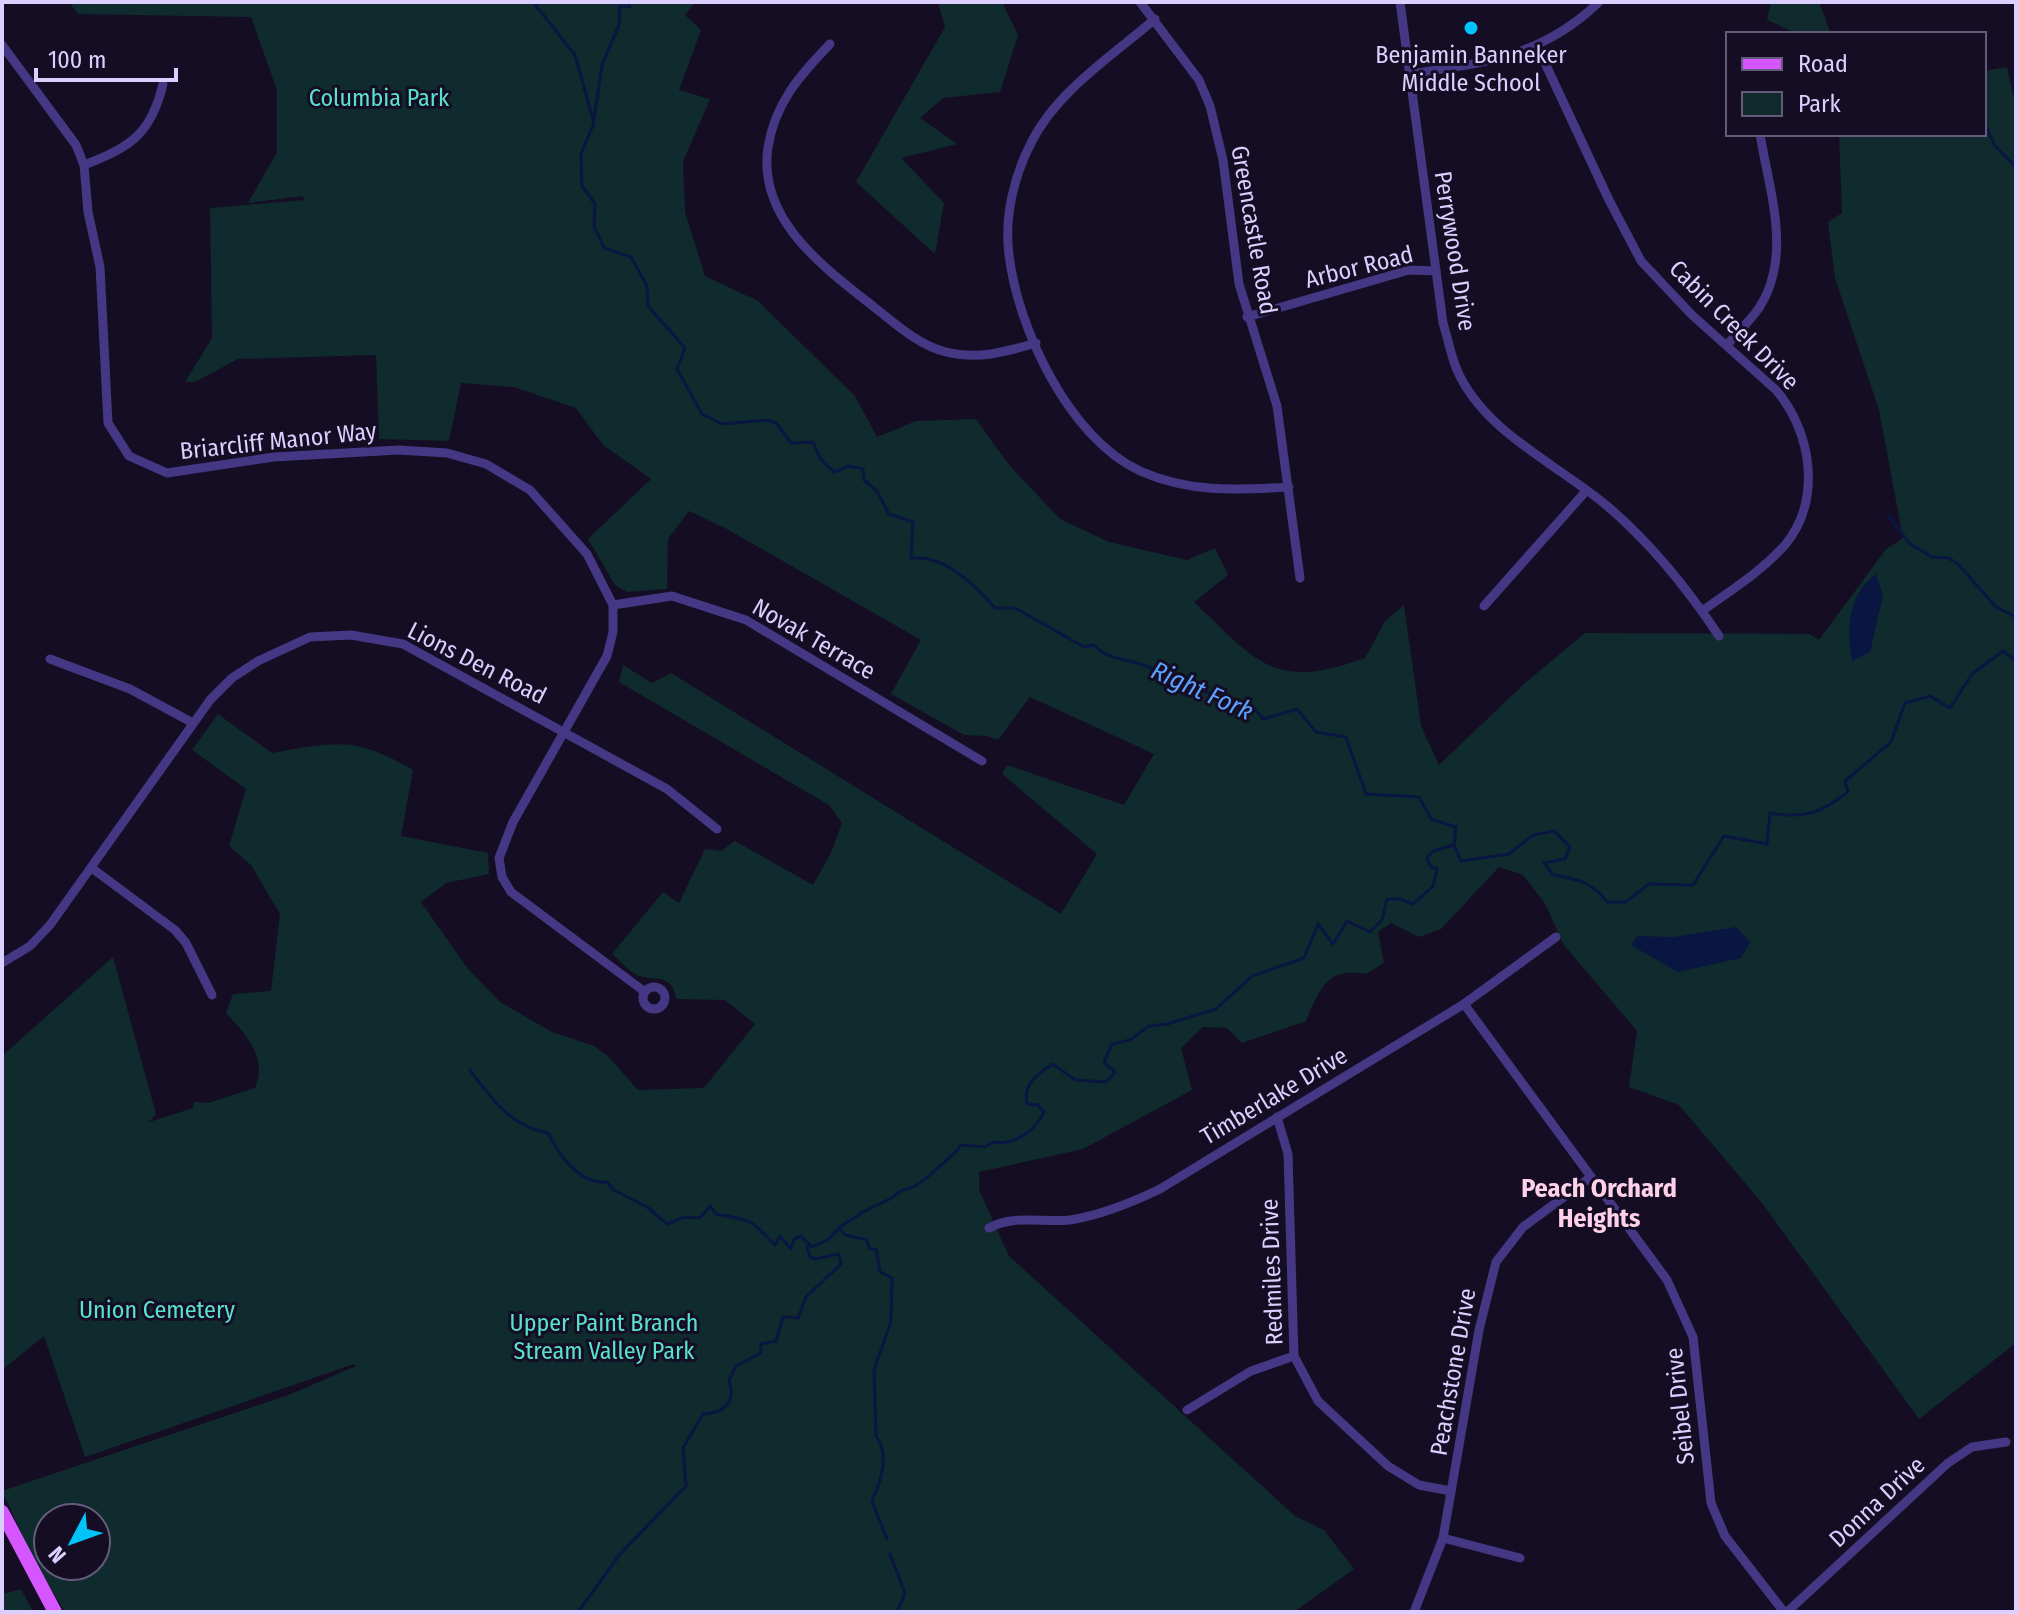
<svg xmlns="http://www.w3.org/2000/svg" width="2018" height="1614" viewBox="0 0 2018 1614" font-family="'Fira Sans Condensed',sans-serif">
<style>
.green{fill:#102b2d;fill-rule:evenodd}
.water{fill:#091641}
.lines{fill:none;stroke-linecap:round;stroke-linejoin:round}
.stream{stroke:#091641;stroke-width:3}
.street{stroke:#443783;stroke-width:9}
.primary{stroke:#d556ff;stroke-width:14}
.poi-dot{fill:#00c3fa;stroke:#140d23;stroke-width:3}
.labels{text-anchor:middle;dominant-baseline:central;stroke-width:6;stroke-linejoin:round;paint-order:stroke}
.poi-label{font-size:24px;fill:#dbcfff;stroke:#140d23}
.park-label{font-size:24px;fill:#59e1d0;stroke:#140d23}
.street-label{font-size:24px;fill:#dbcfff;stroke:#140d23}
.water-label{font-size:26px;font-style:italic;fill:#5da0ff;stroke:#140d23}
.neighbourhood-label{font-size:26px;font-weight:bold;fill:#ffd1e9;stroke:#140d23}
</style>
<rect width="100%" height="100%" fill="#140d23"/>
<g class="green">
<path d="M69,2H696L685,15L701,30L679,90L710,99L683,162L685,212L705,276L758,301L855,396L877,437L916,421L976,419L1009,465L1060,519L1109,542L1187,560L1215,548L1228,575L1194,602C1258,663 1274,691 1365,658L1385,621L1404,605L1421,726L1439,765L1525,683L1585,633L1810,634L1819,640L1886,549L1903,538L1879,410L1835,278L1828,222L1842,213L1839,134H1984V71L2007,67L2013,95L2016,94V1343L1919,1419L1762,1203L1679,1105L1629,1087L1637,1031L1563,944L1546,905L1523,875L1499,867L1441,929L1419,937L1391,923L1378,932L1384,963L1366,974C1327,966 1319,990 1306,1021L1242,1043L1227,1028L1203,1027L1181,1048L1192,1090L1083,1149L979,1172V1190L1009,1256L1295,1516L1324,1530L1354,1569L1294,1612H65L33,1558L2,1491L291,1394L356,1366L354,1364L85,1457L44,1336L2,1370V1056L113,957L156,1114L149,1122L193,1108L194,1102L208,1103L255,1088C268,1058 246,1034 226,1013L233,994L271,991L280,914L251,865L229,846L246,789L192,750L218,714L272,753C337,742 354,736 413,770L401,836L488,853L489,874L446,883L421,902L468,969L500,1002L552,1032L594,1046L608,1056L638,1090L704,1088L755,1024L725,1000L676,999C672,972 655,982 637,975C628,971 620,960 612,954L663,892L679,903L705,849L721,851L735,841L813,885L831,853L842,823L829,805L619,682L623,665L652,683L671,673L1061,914L1097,854L1002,774L1007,765L1124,805L1154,754L1030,697L998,740L987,736L964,735L891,694L921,640L727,529L689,511L668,539L667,589L627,592L615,585L588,539L651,479L603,445L576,408L514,387L461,383L449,441L379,439L376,355L238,359L195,382H185L212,338L210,208L304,200L303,196L248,203L277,152V90L251,17L78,14ZM48,1518H96V1566H48Z"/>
<path d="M938,2H1002L1018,35L1000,92L943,98L920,118L957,144L901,158L944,203L935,254L856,182L945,27Z"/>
<path d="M1771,2H1819L1831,34H1798L1767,20Z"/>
<path d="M21,1589L33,1612H2V1594Z"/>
</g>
<g class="water">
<path d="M1876,574L1883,595L1870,652L1852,661C1846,630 1848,594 1876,574Z"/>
<path d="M1736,927L1750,942L1741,958L1678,972L1631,945L1637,936L1673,937Z"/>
</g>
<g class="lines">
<g class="stream">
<path d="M533,2L575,55L594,123L581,154L582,186L595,204L594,226L604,248L631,257L647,286L648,306L685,348L677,369L702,414L722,424L768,420L776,423L791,443L813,442L820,458L834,472L849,466L863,469L864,480L877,491L889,514L913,522L911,558C945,555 974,584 995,608H1015L1084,647L1094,645C1111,665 1144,656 1162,677L1255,709L1263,719L1297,709L1316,732L1346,737L1366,794L1419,797L1431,819L1456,827L1454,845L1461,861L1509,854L1533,835L1554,831L1570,847L1565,859L1544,863L1553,875C1575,878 1594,883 1607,902H1626L1649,884L1693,885L1724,836L1767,844L1770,813C1804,819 1821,813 1848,792L1845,781L1891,742L1905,703L1930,696L1950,708L1972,674L2003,651L2016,661"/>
<path d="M594,119L602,65L619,25L620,6L630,7L628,2"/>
<path d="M1984,122L1995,146L2016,167"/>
<path d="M1888,515L1910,544L1932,557L1949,558L1959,565L1996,607L2016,617"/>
<path d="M470,1070C492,1099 511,1127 548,1133C559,1155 580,1185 607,1182L614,1190L647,1207L667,1224L684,1217L700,1218L710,1206L716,1214C756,1222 747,1217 775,1245L780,1236L791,1249L794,1239L801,1236L812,1247L829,1239L840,1227L863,1212L892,1198C900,1189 906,1190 915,1186C924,1181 956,1153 961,1145L985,1147L993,1142C1012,1146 1036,1131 1044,1112L1038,1105L1027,1104C1023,1084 1037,1074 1053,1064L1075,1080L1106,1082L1115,1072L1104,1062L1112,1044L1130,1040L1149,1026L1167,1024L1216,1009L1252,976L1304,958L1318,924L1333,944L1347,921L1370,932L1382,920L1387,899H1400L1413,904L1433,886L1437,869L1431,867L1427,858L1433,851L1454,845"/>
<path d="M840,1228L845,1235L867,1240L869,1249H876L880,1272L892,1278L891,1321L874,1370L876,1436C890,1455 881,1481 872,1501L887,1539"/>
<path d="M890,1554L905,1593L897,1612"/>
<path d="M578,1612L621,1553L686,1486L683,1448L703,1414C726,1413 736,1401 729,1380L736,1366L761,1353V1344L776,1341L783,1317L798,1318L806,1297L841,1264L839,1254L816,1259L810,1257L807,1246"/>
</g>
<g class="street">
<path d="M1140,2L1199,80L1210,106L1223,160L1239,284L1277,406L1300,578"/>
<path d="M1400,2L1443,323C1448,339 1451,356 1457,370C1484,432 1557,464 1606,505C1650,542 1687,588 1719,636"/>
<path d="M1155,19C1113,55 1056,92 1031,143C1014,176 1004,217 1009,255C1018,329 1069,438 1140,471C1189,493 1236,490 1289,487"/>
<path d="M830,44C800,75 775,103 768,147C757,220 825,268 874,307C896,324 918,345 946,352C978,360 1005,352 1036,343"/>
<path d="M2,45L76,145L84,165L88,212L100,267L108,423L129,456L167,473L274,457L399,450L447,453L486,464L530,490L587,554L613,605V632L607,656L513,822L499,858L502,877L511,892L645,992"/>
<path d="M1537,46L1609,200L1641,261L1692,315L1776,390C1812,432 1822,500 1785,545C1762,571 1730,591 1702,611"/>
<path d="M1410,74C1484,63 1542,57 1599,2"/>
<path d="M84,165C130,147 151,135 163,84"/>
<path d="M1247,317L1409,270L1436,271"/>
<path d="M1727,345C1737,333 1750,321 1759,308C1793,256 1769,190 1760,134"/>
<path d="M613,605L672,596L746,620L982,761"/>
<path d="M1484,606L1586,491"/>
<path d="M50,659L130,689L193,723"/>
<path d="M93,869L175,930L186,943L212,995"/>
<path d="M2,963L30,946L50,925L210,700L232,678L258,661L310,637L351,635L403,644L667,789L717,829"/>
<circle cx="654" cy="998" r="11"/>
<path d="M1464,1004L1667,1280L1693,1337L1711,1503L1725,1536L1784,1612"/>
<path d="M1277,1117L1288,1154L1294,1356L1318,1401L1388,1466L1419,1485L1451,1491"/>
<path d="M989,1228C1014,1214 1043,1223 1070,1220C1102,1215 1131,1203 1160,1189L1464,1004L1556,937"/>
<path d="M1187,1410L1251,1371L1294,1356"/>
<path d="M1443,1538L1520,1558"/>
<path d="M1414,1612L1443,1538L1479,1330L1496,1262L1523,1227L1591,1177"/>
<path d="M1787,1612L1948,1463L1972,1447L2006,1442"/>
</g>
<path class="primary" d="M2,1512L55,1612"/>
</g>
<circle class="poi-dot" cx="1471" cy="28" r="8"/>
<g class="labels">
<g class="poi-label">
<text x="1471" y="55">Benjamin Banneker<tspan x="1471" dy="28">Middle School</tspan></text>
</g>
<g class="park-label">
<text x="379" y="98">Columbia Park</text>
<text x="157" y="1310">Union Cemetery</text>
<text x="604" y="1323">Upper Paint Branch<tspan x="604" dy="28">Stream Valley Park</tspan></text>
</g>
<g class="street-label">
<text transform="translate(1254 230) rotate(80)">Greencastle Road</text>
<text transform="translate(1455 251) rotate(81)">Perrywood Drive</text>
<text transform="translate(1359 267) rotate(-14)">Arbor Road</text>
<text transform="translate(1734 325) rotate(45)">Cabin Creek Drive</text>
<text transform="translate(278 441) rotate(-6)">Briarcliff Manor Way</text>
<text transform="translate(814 639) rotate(30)">Novak Terrace</text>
<text transform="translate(477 663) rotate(27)">Lions Den Road</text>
<text transform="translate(1274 1096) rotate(-31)">Timberlake Drive</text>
<text transform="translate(1272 1272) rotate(-92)">Redmiles Drive</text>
<text transform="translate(1453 1372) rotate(-80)">Peachstone Drive</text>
<text transform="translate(1680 1406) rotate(-96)">Seibel Drive</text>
<text transform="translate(1877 1502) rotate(-43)">Donna Drive</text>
</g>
<g class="water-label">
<text transform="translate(1202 691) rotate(24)">Right Fork</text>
</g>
<g class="neighbourhood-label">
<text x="1599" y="1188">Peach Orchard<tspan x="1599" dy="30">Heights</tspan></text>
</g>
</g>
<rect width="2018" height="1614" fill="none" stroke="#dbcfff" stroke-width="8"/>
<rect x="1726" y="32" width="260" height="104" fill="#140d23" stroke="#645b7b" stroke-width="2"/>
<rect x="1742" y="58" width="40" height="12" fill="#d556ff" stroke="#645b7b" stroke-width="2"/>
<text x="1798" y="72" font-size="24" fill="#dbcfff">Road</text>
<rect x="1742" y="92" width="40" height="24" fill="#102b2d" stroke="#645b7b" stroke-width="2"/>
<text x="1798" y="112" font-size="24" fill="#dbcfff">Park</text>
<g transform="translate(72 1542) rotate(229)"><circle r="38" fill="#140d23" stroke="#645b7b" stroke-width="2"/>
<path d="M0-6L14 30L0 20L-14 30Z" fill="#00c3fa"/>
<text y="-12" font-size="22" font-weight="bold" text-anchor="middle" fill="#dbcfff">N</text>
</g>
<path d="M36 68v12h140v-12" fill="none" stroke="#dbcfff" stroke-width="4"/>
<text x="48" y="68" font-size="24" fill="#dbcfff" stroke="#140d23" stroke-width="6" paint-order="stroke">100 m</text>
</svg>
